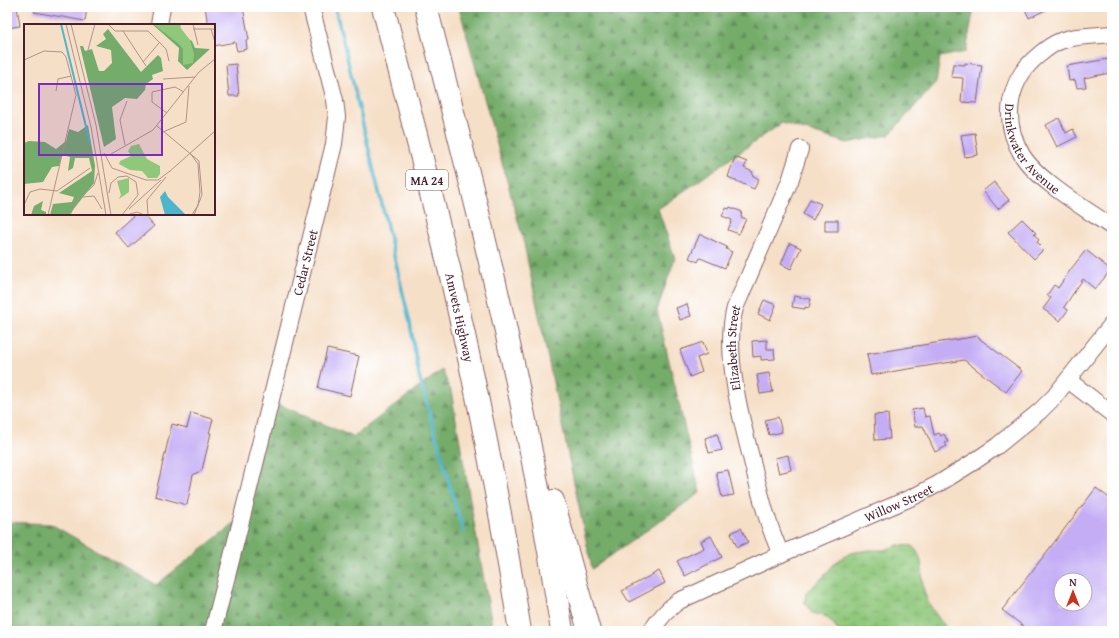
<svg xmlns="http://www.w3.org/2000/svg" width="1119" height="638" viewBox="0 0 1119 638" font-family="'Gentium Book Plus',serif">
<style>
.forest{fill:url(#forest-firs);stroke:#5f664b}
.wetland{fill:url(#wetland-marsh);stroke:#6d7453}
.lines{fill:none;stroke-linecap:round;stroke-linejoin:round}
.stream{stroke:#4eb6cc;stroke-width:3.5}
.building{fill:#c4adf5;fill-rule:evenodd}
.minor-casing{stroke:#866262;stroke-width:18}
.highway-casing{stroke:#866262;stroke-width:24}
.minor{stroke:#fff;stroke-width:16}
.highway{stroke:#fff;stroke-width:22}
.labels{text-anchor:middle;dominant-baseline:central;stroke-width:3.5;stroke-linejoin:round;paint-order:stroke}
.shield{fill:#fff;stroke:#80626b;stroke-width:1}
.shield-label{font-size:12px;font-weight:bold;fill:#4a1f2b}
.street-label{font-size:13px;fill:#4a1f2b;stroke:#fff}
.inset-river{fill:none;stroke:#4eb6cc;stroke-width:2}
.inset-road{fill:none;stroke:#b19289;stroke-width:1}
.view{fill:#7b2cbf;fill-opacity:0.15;stroke:#7b2cbf;stroke-width:2}
.inset-edge{fill:none;stroke:#4a1f2b;stroke-width:2}
</style>
<defs>
<pattern id="forest-firs" width="22" height="20" patternUnits="userSpaceOnUse"><rect width="22" height="20" fill="#74ac6b"/><path d="M5 1l3.5 6h-7zM16 11l3.5 6h-7z" fill="#618b58"/></pattern>
<pattern id="wetland-marsh" width="20" height="14" patternUnits="userSpaceOnUse"><rect width="20" height="14" fill="#90c87b"/><path d="M1 5h8M5 5V1M11 12h8M15 12V8" fill="none" stroke="#7eab6a"/></pattern>
</defs>
<rect width="100%" height="100%" fill="#fff"/>
<filter id="ink" filterUnits="userSpaceOnUse"><feTurbulence type="fractalNoise" baseFrequency=".025" numOctaves="2"/><feDisplacementMap in="SourceGraphic" scale="8" xChannelSelector="R" yChannelSelector="G"/><feConvolveMatrix kernelMatrix="1 2 1 2 8 2 1 2 1" color-interpolation-filters="sRGB"/></filter>
<filter id="wash" filterUnits="userSpaceOnUse"><feTurbulence type="fractalNoise" baseFrequency=".012" numOctaves="4" result="noise"/><feDisplacementMap in="SourceGraphic" scale="16" xChannelSelector="R" yChannelSelector="G"/><feGaussianBlur stdDeviation="0.9" result="paint"/><feColorMatrix in="noise" values="0 0 0 0 0 0 0 0 0 0 0 0 0 0 0 0 0 1.4 0 .05"/><feComposite in="paint" operator="in"/></filter>
<g filter="url(#wash)">
<rect width="100%" height="100%" fill="#f6dfc7"/>
<g class="forest">
<path d="M459,7H974L966,52L940,57L936,83L889,135L847,143L782,123L658,209L675,258L657,310L700,493L592,569L523,239Z"/>
<path d="M442,370L451,391L493,631H7V522L51,524L156,585L242,517L271,401L353,437Z"/>
</g>
<path class="wetland" d="M898,545L912,546C926,558 920,575 924,591C928,606 940,620 949,631H838L835,626L827,617L812,613L805,603L806,593L823,577L835,563L850,553L869,550H884Z"/>
<g class="lines">
<path class="stream" d="M335,7L410,323L419,376L463,531"/>
</g>
<g id="blocks">
<g class="building">
<path d="M7,7H17L20,26L7,28Z"/>
<path d="M35,7H87L85,21L34,12Z"/>
<path d="M205,7H243L249,40H246L247,49L237,51L235,42L214,46V25H208Z"/>
<path d="M1024,7H1052L1029,18Z"/>
<path d="M1108,59L1110,73L1084,78L1086,87L1077,88L1075,80L1069,81L1067,66Z"/>
<path d="M965,63L982,65L977,103L961,102L963,78L951,77L953,64L965,65Z"/>
<path d="M236,64L239,96H229L226,65Z"/>
<path d="M1059,118L1066,133L1073,129L1077,137L1057,147L1046,125Z"/>
<path d="M975,133L978,155L965,157L961,135Z"/>
<path d="M735,157L747,162L744,168L753,172L752,175L759,179L754,189L728,177Z"/>
<path d="M994,182L1009,200L998,209L983,191Z"/>
<path d="M810,199L821,204L813,220L803,214Z"/>
<path d="M730,207L742,212L741,217L746,219L739,234L728,230L732,220L722,216L726,208L729,209Z"/>
<path d="M135,214H143L154,226L129,248L115,232Z"/>
<path d="M1022,219L1036,233L1034,234L1039,240L1037,242L1044,249L1034,259L1008,232Z"/>
<rect x="825" y="220" width="13" height="11"/>
<path d="M700,234L727,247L726,249L732,252L725,268L700,258L698,262L689,258Z"/>
<path d="M790,243L801,248L791,269L781,264Z"/>
<path d="M1086,250L1111,270L1095,289L1083,279L1064,307L1068,310L1060,321L1043,309L1051,298L1047,295L1054,285L1058,288L1071,269Z"/>
<path d="M794,296L811,299L809,308L805,307V309L792,307Z"/>
<path d="M764,300L776,305L770,320L758,314Z"/>
<path d="M687,304L691,316L680,320L676,308Z"/>
<path d="M978,336L980,339L1022,371L1006,392L964,360L871,375L867,354Z"/>
<path d="M767,340V349H774L775,359L761,360V356L753,357L752,341Z"/>
<path d="M703,342L707,354L697,358L702,372L690,377L680,350Z"/>
<path d="M327,349L359,356L350,396L318,388Z"/>
<path d="M769,373L773,392L760,394L757,375Z"/>
<path d="M923,408L925,417L930,416L934,435L939,433L941,436L944,434L948,442L945,443L947,446L935,452L923,426L915,427L912,410Z"/>
<path d="M191,413L213,419L209,433H211L202,470L193,475L187,505L155,496L172,424L187,428Z"/>
<path d="M888,414L890,439L875,440L874,415Z"/>
<path d="M778,417L782,432L769,435L765,420Z"/>
<path d="M717,434L722,450L709,453L705,438Z"/>
<path d="M788,455L791,470L779,473L775,458Z"/>
<path d="M728,470L734,495L722,497L716,472Z"/>
<path d="M1096,488L1112,500V631H1030L1002,610ZM1061,580H1085V604H1061Z"/>
<path d="M741,528L748,542L737,547L731,533Z"/>
<path d="M711,536L722,557L685,576L677,561L704,548L701,541Z"/>
<path d="M659,571L665,583L629,602L622,591Z"/>
</g>
</g>
</g>
<g filter="url(#ink)">
<use href="#blocks" fill-opacity="0" stroke="#866262" stroke-width="1"/>
<g class="lines">
<defs>
<g id="minor">
<path d="M159,25L162,7"/>
<path id="s1" d="M1112,34C1094,36 1074,35 1058,42C1051,45 1046,49 1040,54C1008,79 1001,120 1022,155C1038,181 1086,209 1112,227"/>
<path d="M1068,380L1112,414"/>
<path id="s2" d="M781,554C767,524 760,493 752,461C741,419 723,351 735,308L790,181L800,149"/>
<path id="s3" d="M213,631L242,517L334,144L337,117L335,100L311,7"/>
<path id="s4" d="M651,631C659,619 667,609 679,601L781,554L915,496L938,484L972,463L997,446L1040,411L1054,397L1112,324"/>
</g>
<g id="highway">
<path id="s5" d="M383,7C406,95 429,183 450,272C477,391 501,510 520,631"/>
<path d="M426,7C453,112 480,216 504,322C527,424 546,527 562,631"/>
<path d="M553,501L589,631"/>
</g>
</defs>
<use href="#minor" class="minor-casing"/>
<use href="#highway" class="highway-casing"/>
<use href="#minor" class="minor"/>
<use href="#highway" class="highway"/>
</g>
</g>
<g class="labels">
<rect class="shield" x="406" y="170" width="42" height="20" rx="3"/>
<g class="shield-label">
<text x="427" y="180">MA 24</text>
</g>
<g class="street-label">
<text stroke="none"><textPath href="#s1" startOffset="188">Drinkwater Avenue</textPath></text>
<text stroke="none"><textPath href="#s3" startOffset="380">Cedar Street</textPath></text>
<text stroke="none"><textPath href="#s5" startOffset="320">Amvets Highway</textPath></text>
<text stroke="none"><textPath href="#s2" startOffset="213">Elizabeth Street</textPath></text>
<text stroke="none"><textPath href="#s4" startOffset="282">Willow Street</textPath></text>
</g>
</g>
<g transform="translate(24 24)">
<rect width="191" height="191" fill="#f6dfc7"/>
<path d="M128,0H157L156,3L162,14L168,17L171,24L186,25L163,46L154,37L155,24ZM84,5L117,48L134,31L137,34L139,47L128,51L129,55L122,60L121,66L113,75L101,74L88,83L92,115L80,123L56,22H59L61,27L68,25L75,47H80L88,39L87,26L72,22L82,15L79,10ZM64,101L71,142L70,159L45,191H26L29,180L48,178L50,173L35,169L68,147L65,134H51L49,144L44,147L46,133L38,131L35,142L28,143L19,158L0,160V119L5,117L21,118L32,125L42,117L45,105L54,108ZM19,177L17,186L22,188V191H7L10,182Z" fill="#74ac6b"/>
<path d="M129,0H157L156,3L166,16L170,30L169,39L159,41V25L155,20ZM115,120L123,135L136,142V150L133,154H124L118,147L106,146L95,140L96,137L107,132L104,127L107,122ZM105,154V168L95,175L97,171L93,157Z" fill="#90c87b"/>
<path d="M141,167L144,173L162,191H141L136,173Z" fill="#4eb6cc"/>
<path class="inset-river" d="M37,0L66,119"/>
<path class="inset-road" d="M42,0L67,103L82,191M47,0L72,101L87,191M84,0L91,7H124L142,25L145,37M169,0L174,21M169,5H191M187,5L191,18M99,7L122,42M64,26L71,0M0,36L20,27L38,28L42,33L52,71L24,191M119,38L135,19M139,55L171,53M0,65V80M32,67L34,55L47,52M143,89L128,78V68L151,63L160,68M133,102L175,137L178,171L170,191M139,108L162,98L165,62M101,121L96,96L103,77M80,129L88,144L122,156H134L146,147M166,129L174,140L176,168L174,181L168,191M87,130L129,106L175,48L191,35M145,148L191,107M85,169L87,159L94,153L103,152L112,158L114,171L98,191M59,173L70,172L78,185M0,181L6,168L16,165L33,167L66,144M105,185L137,156M46,191L53,177L70,161L74,149M103,191L113,188L120,191M124,191L123,176L142,153"/>
<path class="view" d="M15,60H138V131H15Z"/>
<rect width="191" height="191" class="inset-edge"/>
</g>
<rect width="1119" height="638" fill="none" stroke="#fff" stroke-width="24"/>
<g transform="translate(1073 592)"><circle r="19" fill="#ffffff" stroke="#b7a5aa"/>
<path d="M0-3L7 15L0 10L-7 15Z" fill="#c8321e"/>
<text y="-6" font-size="11" font-weight="bold" text-anchor="middle" fill="#4a1f2b">N</text>
</g>
</svg>
